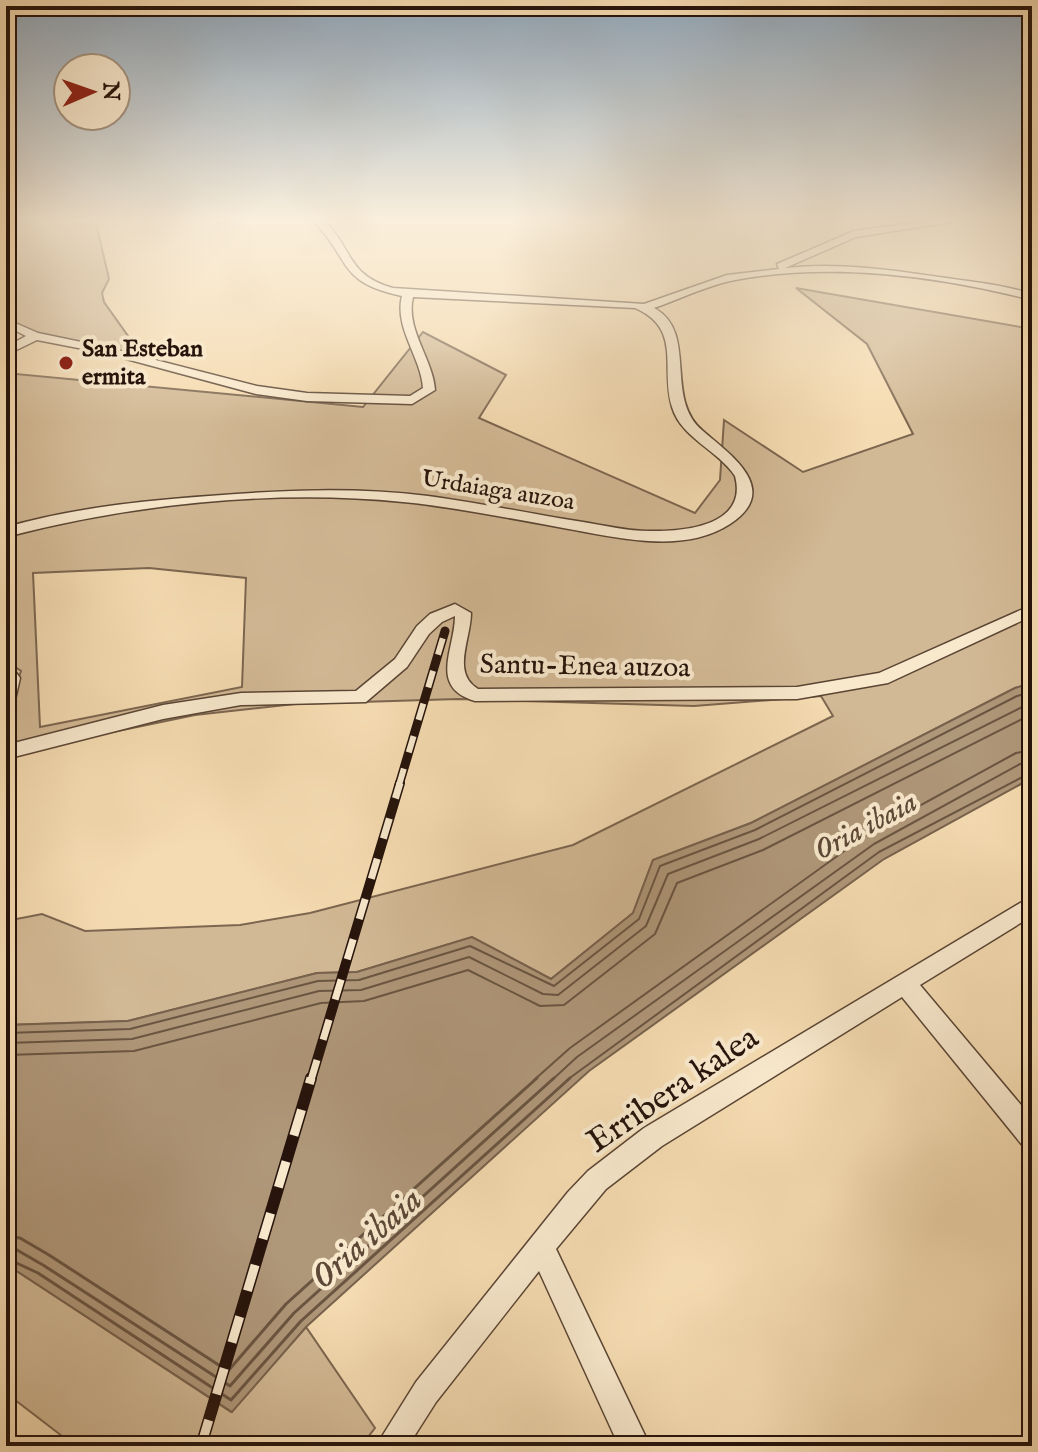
<svg xmlns="http://www.w3.org/2000/svg" width="1038" height="1452" viewBox="0 0 1038 1452" font-family="'IM FELL English',serif">
<style>
.green{fill:#d2b995;stroke:#7c6650;stroke-width:2;fill-rule:evenodd}
.water{fill:#af9779;stroke:#78624d;stroke-width:2}
.lines{fill:none;stroke-linecap:round;stroke-linejoin:round}
.shore-far1{stroke:#6a5542;stroke-width:2}
.shore{stroke:#6a5542;stroke-width:3}
.minor-casing{stroke:#5a4534;stroke-width:3}
.minor{fill:#f8e8cc;fill-rule:evenodd}
.rail-far2-casing{stroke:#26130b;stroke-width:9}
.rail-far1-casing{stroke:#26130b;stroke-width:10}
.rail-casing{stroke:#26130b;stroke-width:12}
.rail-far2{stroke:#f8e8cc;stroke-width:6;stroke-dasharray:17;stroke-linecap:butt}
.rail-far1{stroke:#f8e8cc;stroke-width:7;stroke-dasharray:21;stroke-linecap:butt}
.rail{stroke:#f8e8cc;stroke-width:9;stroke-dasharray:27;stroke-linecap:butt}
.poi-dot{fill:#8f2418;stroke:#f8e8cc;stroke-width:3}
.labels{text-anchor:middle;dominant-baseline:central;stroke-width:8;stroke-linejoin:round;paint-order:stroke}
.far-poi-label{font-size:24px;font-weight:bold;fill:#26130b;stroke:#f8e8cc;text-anchor:start}
.far-street-label{font-size:24px;fill:#26130b;stroke:#f8e8cc}
.street-label{font-size:28px;fill:#26130b;stroke:#f8e8cc}
.water-label{font-size:30px;font-style:italic;fill:#5d4837;stroke:#f8e8cc}
.near-street-label{font-size:34px;fill:#26130b;stroke:#f8e8cc}
.near-water-label{font-size:36px;font-style:italic;fill:#5d4837;stroke:#f8e8cc}
</style>
<rect width="100%" height="100%" fill="#f5dbb1"/>
<filter id="stains"><feTurbulence type="fractalNoise" baseFrequency=".0025" numOctaves="4"/><feColorMatrix values="0 0 0 0 .2 0 0 0 0 .09 0 0 0 0 .02 0 0 0 .5 -.17"/></filter>
<radialGradient id="worn" r=".72"><stop offset=".6" stop-color="#630" stop-opacity="0"/><stop offset="1" stop-color="#630" stop-opacity=".3"/></radialGradient>
<g class="green">
<path d="M22,219H95L109,279L102,293L104,302L131,340L155,365L35,336L6,322V232Z"/>
<path d="M796,288L1032,329V683L1015,688L751,823L653,860L633,913L551,979L472,937L357,972L317,973L128,1021L6,1025V921L42,914L85,931L240,925L310,913L573,845L833,716L821,696L694,706L458,699L295,704L195,715L60,743L6,758V713L21,671L6,661V373L363,407L423,332L506,375L479,418L695,513L720,480L724,420L803,472L913,434L867,344ZM149,568L246,578L242,687L40,727L33,573Z"/>
<path d="M6,1264L231,1412L306,1327L375,1428L361,1446H75L6,1393Z"/>
</g>
<path class="water" d="M1032,683V778L884,859L589,1071L306,1327L232,1412L6,1264V1025L128,1021L317,973L357,972L472,937L551,979L633,913L653,860L751,823L1015,688Z"/>
<g class="lines">
<g class="shore-far1">
<path d="M6,1033L130,1029L318,981L359,980L470,946L554,986L639,919L660,866L755,830L1017,696L1032,692"/>
<path d="M6,1043L132,1039L319,991L361,990L469,957L543,994L558,995L646,926L668,874L759,839L1032,702"/>
<path d="M6,1055L134,1051L321,1003L364,1001L468,970L540,1006L564,1005L655,934L677,883L763,850L1032,714"/>
<path d="M534,1080L570,1048L868,834L1016,753L1032,750"/>
<path d="M552,1080L577,1057L874,844L1020,764L1032,762"/>
<path d="M567,1080L879,852L1032,772"/>
</g>
<g class="shore">
<path d="M6,1236L20,1238L49,1255L228,1371L286,1304L537,1078"/>
<path d="M6,1248L17,1250L43,1265L230,1386L294,1313L554,1078"/>
<path d="M6,1258L38,1273L231,1400L301,1321L570,1078"/>
</g>
<defs>
<g id="minor">
<path d="M16,219H27L6,235V227Z"/>
<path d="M311,219H322C353,246 345,275 393,288L644,304L727,275L779,269L777,264L854,231L943,219H971L856,237L785,268C839,262 892,270 946,278C975,282 1004,285 1032,294V300C939,276 830,262 735,280C708,285 680,299 654,308C699,332 663,398 703,431C731,455 782,490 730,524C681,556 611,536 558,527C507,518 455,507 403,502C274,489 131,504 6,537V527C74,508 140,501 209,496C282,490 355,487 428,496C480,503 531,514 583,522C608,526 631,532 655,531C689,531 748,524 735,476C718,450 681,438 672,407C660,368 683,329 635,308L413,297C405,329 433,359 435,390L412,404L307,401L256,394L104,353L37,340L6,355V347L26,336L6,326V319L38,333L105,347L257,386L307,393L410,396L423,388C421,357 394,328 402,296C335,282 352,258 311,219Z"/>
<path d="M455,604L471,613C471,639 451,673 478,689L797,687L879,673L1032,605V616L888,683L797,699L475,701C428,687 455,649 455,616L442,622L429,634L407,667L366,702L241,705L163,719L6,759V745L163,705L241,693L356,691L395,659L417,626L430,614Z"/>
<path d="M6,665L12,667L20,678L15,700L6,706Z"/>
<path d="M1032,896V916L920,985L1032,1118V1149L1023,1146L902,997L662,1146L606,1189L556,1249L650,1446H619L539,1271L436,1402L408,1446H376L416,1382L568,1192L588,1171L644,1128Z"/>
</g>
</defs>
<use href="#minor" class="minor-casing"/>
<use href="#minor" class="minor"/>
<defs>
<path id="rail-far2" d="M399,785L445,631"/>
<path id="rail-far1" d="M311,1080L400,783"/>
<path id="rail" d="M201,1446L311,1078"/>
</defs>
<use href="#rail-far2" class="rail-far2-casing"/>
<use href="#rail-far1" class="rail-far1-casing"/>
<use href="#rail" class="rail-casing"/>
<use href="#rail-far2" class="rail-far2"/>
<use href="#rail-far1" class="rail-far1"/>
<use href="#rail" class="rail"/>
</g>
<linearGradient id="sky" x2="0" y2="1"><stop stop-color="#91a8bc"/><stop offset="0.52" stop-color="#faefdc"/><stop offset="1" stop-color="#faefdc" stop-opacity="0"/></linearGradient>
<rect width="1038" height="423" fill="url(#sky)"/>
<circle class="poi-dot" cx="66" cy="363" r="8"/>
<g class="labels">
<g class="far-poi-label">
<text x="82" y="349">San Esteban<tspan x="82" dy="28">ermita</tspan></text>
</g>
<g class="far-street-label">
<text transform="translate(498 491) rotate(9)">Urdaiaga auzoa</text>
</g>
<g class="street-label">
<text transform="translate(585 667) rotate(1)">Santu-Enea auzoa</text>
</g>
<g class="water-label">
<text transform="translate(866 827) rotate(-28)">Oria ibaia</text>
</g>
<g class="near-street-label">
<text transform="translate(673 1090) rotate(-34)">Erribera kalea</text>
</g>
<g class="near-water-label">
<text transform="translate(367 1239) rotate(-41)">Oria ibaia</text>
</g>
</g>
<rect width="1038" height="1452" fill="none" stroke="#f5dbb1" stroke-width="32"/>
<rect x="8" y="8" width="1022" height="1436" fill="none" stroke="#26130b" stroke-width="4"/>
<rect x="16" y="16" width="1006" height="1420" fill="none" stroke="#26130b" stroke-width="2"/>
<g transform="translate(92 92) rotate(88)"><circle r="38" fill="#f8e8cc" stroke="#a4937f" stroke-width="2"/>
<path d="M0-6L14 30L0 20L-14 30Z" fill="#8f2418"/>
<text y="-12" font-size="22" font-weight="bold" text-anchor="middle" fill="#26130b">N</text>
</g>
<rect width="100%" height="100%" filter="url(#stains)"/>
<rect width="100%" height="100%" fill="url(#worn)"/>
</svg>
